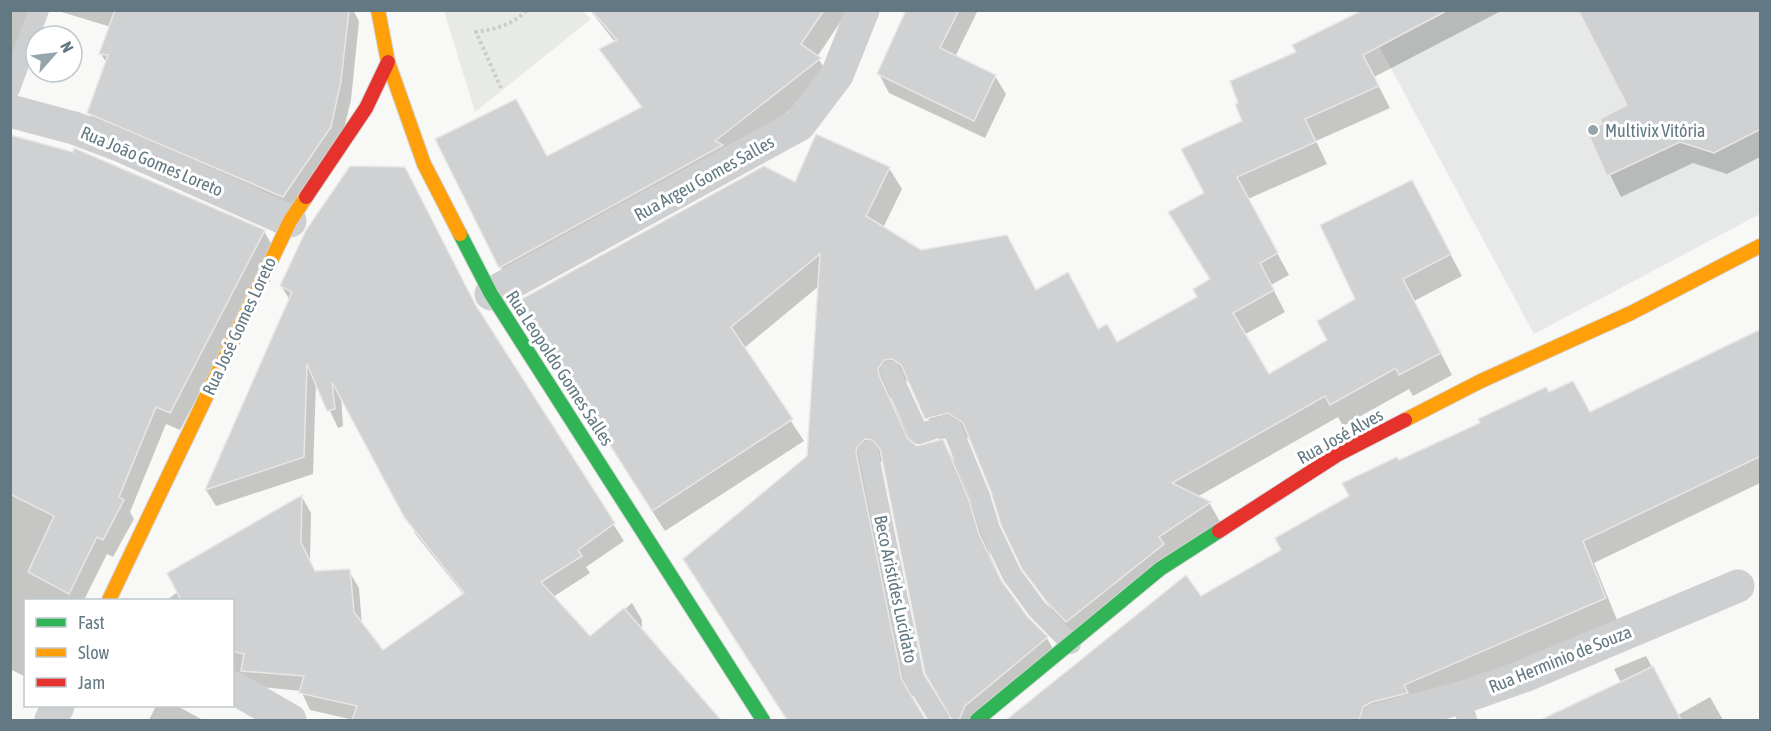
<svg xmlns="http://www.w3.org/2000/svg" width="1771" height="731" viewBox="0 0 1771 731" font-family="'Asap Condensed',sans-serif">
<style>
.built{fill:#e7e9e8}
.green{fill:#e8ebe5}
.shadow{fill:#0003;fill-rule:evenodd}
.building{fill:#cfd1d2;stroke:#e7e7e6;stroke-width:1.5}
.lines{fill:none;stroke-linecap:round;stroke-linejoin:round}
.fast-casing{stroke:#d3d5d5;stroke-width:16}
.slow-casing{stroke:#d3d5d5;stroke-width:16}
.jam-casing{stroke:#d3d5d5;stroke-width:16}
.path{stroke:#cbcdcd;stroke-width:4;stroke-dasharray:3 3;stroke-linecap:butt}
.lane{stroke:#cecfd0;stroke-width:20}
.street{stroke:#cecfd0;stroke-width:33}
.fast{stroke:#30b455;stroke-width:14}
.slow{stroke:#ff9f0a;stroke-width:14}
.jam{stroke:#e5322d;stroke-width:14}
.poi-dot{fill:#96a5ab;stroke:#fff;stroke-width:2}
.labels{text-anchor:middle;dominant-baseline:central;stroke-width:6;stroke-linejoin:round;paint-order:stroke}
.poi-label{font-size:18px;fill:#627882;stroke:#fff;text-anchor:start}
.street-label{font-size:18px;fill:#627882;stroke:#fff}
</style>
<rect width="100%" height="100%" fill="#f8f8f7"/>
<path class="built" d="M1360,11H1760V214L1534,334Z"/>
<path class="green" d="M444,11H583L591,19L475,112Z"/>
<g class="shadow">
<path d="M10,10H34L10,81Z"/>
<path d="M55,10H353L359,21L351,100L340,145L294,215L99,131L89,113L107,64L101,54L111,27Z"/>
<path d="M590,10H843L845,15L817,57L831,78L729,158L511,287L437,140L547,157L642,108L601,50L615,42Z"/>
<path d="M901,10H978L955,57L995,76L1006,94L985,138L889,93L879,74L906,14Z"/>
<path d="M1361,10H1503L1374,77L1390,108L1316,141L1327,164L1248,199L1289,275L1271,285L1285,312L1244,335L1268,376L1329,341L1357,299L1412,182L1462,276L1414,301L1452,375L1413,396L1409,389L1343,426L1338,417L1197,497L1210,504L1222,525L1080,643L1060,623L1024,568L972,441L961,434L942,439L955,462L980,523L991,557L1006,590L1026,617L1047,638L1059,660L985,720H952L884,461L872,464L868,476L914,702L925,720H787L685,560L808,457L819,286L743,349L804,441L665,531L532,323L796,184L889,168L902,189L883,228L921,252L1037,292L1080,295L1099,330L1117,343L1199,298L1211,280L1206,194L1244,121L1298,52L1362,13ZM903,380L909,382L940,441L922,447L913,445L891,399L892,386Z"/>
<path d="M1760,10V157L1727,174L1693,163L1621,197L1589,132L1604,124Z"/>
<path d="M264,231L274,249L180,430L166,424L130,512L134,519L113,557L107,554L84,600H26V677L10,669V425Z"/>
<path d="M281,286L480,314L624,541L586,567L590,573L553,597L590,638L632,603L642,620V631L709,709L715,720H573L558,701L559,720H354L310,710L301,691L243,685L232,687V600H167L302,497L311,513L310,561L316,573L349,571L359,588L362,625L383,652L464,595L416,535L341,395L343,426L338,428L316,381L313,474L216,506L206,490L290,300Z"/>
<path d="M1760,331V483L1594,563L1617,620L1395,720H1009L1186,577L1201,598L1283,551L1399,462L1548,394L1590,414Z"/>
<path d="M1646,656L1678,715L1710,697L1723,720H1544L1621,683L1614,669Z"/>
<path d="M156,706H177L203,720H149Z"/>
</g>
<g class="building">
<path d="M115,10H349L341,81L331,127L283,197L87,113L108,55L99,54Z"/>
<path d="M591,10H824L801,44L821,58L715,141L723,145L499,268L435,139L516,99L547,156L642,107L599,49L617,40Z"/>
<path d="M906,10H959L940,48L996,75L974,121L877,74Z"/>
<path d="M1363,10H1448L1363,55L1379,86L1305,119L1316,142L1237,177L1278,253L1260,263L1274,290L1233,313L1269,374L1327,340L1317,321L1355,299L1320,225L1412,180L1451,254L1403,279L1441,353L1399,375L1396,368L1330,405L1325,396L1172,483L1211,502L1159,537L1164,544L1066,622L1046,601L1022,569L1001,525L991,492L963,423L948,413L925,419L901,365L892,359L884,360L878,369L879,375L908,439L917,446L943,439L969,500L979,534L1001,580L1027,616L1048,637L965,706L959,720H952L925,674L880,449L872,440L865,439L857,447L856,453L902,680L926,720H787L683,559L807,456L820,254L731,327L793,419L652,511L518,301L764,166L795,182L816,134L890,167L866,216L921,250L1007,235L1036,290L1068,272L1098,329L1107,324L1117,342L1197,297L1193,289L1210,279L1168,212L1204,193L1181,149L1242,121L1235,104L1238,103L1230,81L1296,52L1292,45Z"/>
<path d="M1578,10H1761V129L1714,153L1680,142L1607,176L1587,131L1602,124L1600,119L1627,105Z"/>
<path d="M10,135L73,152L74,148L265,230L170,413L156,407L119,497L124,500L103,540L97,537L69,594L28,572L54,516L10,494Z"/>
<path d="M350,166L405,167L475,304L615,523L578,550L582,556L541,582L590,636L624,608L721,720H352L357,706L299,693L304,676L241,671L244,654L232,651V600H181L167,573L302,495L301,542L315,571L350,569L354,612L383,650L464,593L404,517L332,382L335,409L327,411L307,364L304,457L205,490L292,292L280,286L306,230Z"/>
<path d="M1761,329V456L1583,541L1606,598L1404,685L1408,693L1372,702L1363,707L1359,720H1006L1186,575L1201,596L1281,550L1275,538L1349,496L1342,483L1397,457L1399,460L1480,423L1478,419L1546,387L1549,392L1573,381L1590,412Z"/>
<path d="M1653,666L1681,720H1540L1635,675Z"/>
</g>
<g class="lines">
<defs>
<g id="fast">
<path d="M460,234L491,294L763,720"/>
<path d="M977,720L1160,569L1219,531"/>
</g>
<g id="slow">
<path d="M378,10L388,62L424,164L460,234"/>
<path d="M1405,420L1481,381L1631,313L1760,246"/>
<path d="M109,600L290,221L306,197"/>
</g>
<g id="jam">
<path d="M306,197L366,108L388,62"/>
<path d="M1219,531L1337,455L1405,420"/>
</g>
</defs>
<use href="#fast" class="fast-casing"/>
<use href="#slow" class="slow-casing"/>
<use href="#jam" class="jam-casing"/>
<path class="path" d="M501,88L476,32C496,29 512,25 527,10"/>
<g class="lane">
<path d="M10,89L39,10"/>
<path d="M890,371L919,434L947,425L952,428L980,496L990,529L1012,575L1037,609L1071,644"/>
<path d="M868,451L914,678L940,720"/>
<path d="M1461,698L1467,720"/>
</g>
<g class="street">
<path d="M10,111L74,128L119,145L290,221"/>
<path d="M491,294L799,125L837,75L863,10"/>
<path d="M232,687L290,720"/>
<path d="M51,720L58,706"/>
<path d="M1377,720L1461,698L1524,676L1738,586"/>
</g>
<use href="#fast" class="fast"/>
<use href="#slow" class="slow"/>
<use href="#jam" class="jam"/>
</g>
<circle class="poi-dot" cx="1593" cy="130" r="6"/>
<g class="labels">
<g class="poi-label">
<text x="1605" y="130">Multivix Vitória</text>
</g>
<g class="street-label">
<text transform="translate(152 161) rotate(23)">Rua João Gomes Loreto</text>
<text transform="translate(704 178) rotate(-29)">Rua Argeu Gomes Salles</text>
<text transform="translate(239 326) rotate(-65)">Rua José Gomes Loreto</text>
<text transform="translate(560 368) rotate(57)">Rua Leopoldo Gomes Salles</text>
<text transform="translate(1340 436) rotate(-29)">Rua José Alves</text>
<text transform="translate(896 589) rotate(78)">Beco Aristides Lucidato</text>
<text transform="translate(1560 659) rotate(-22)">Rua Herminio de Souza</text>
</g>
</g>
<rect width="1771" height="731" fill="none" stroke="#627882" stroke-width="24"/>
<rect x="24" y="599" width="210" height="108" fill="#ffffff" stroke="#c0c9cd" stroke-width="1.5"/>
<rect x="36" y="618" width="30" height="9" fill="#30b455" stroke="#c0c9cd" stroke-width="1.5"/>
<text x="78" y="629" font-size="18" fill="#627882">Fast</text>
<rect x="36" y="648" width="30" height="9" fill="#ff9f0a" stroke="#c0c9cd" stroke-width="1.5"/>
<text x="78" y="659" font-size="18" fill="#627882">Slow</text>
<rect x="36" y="678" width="30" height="9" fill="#e5322d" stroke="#c0c9cd" stroke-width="1.5"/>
<text x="78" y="689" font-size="18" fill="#627882">Jam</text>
<g transform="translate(54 54) rotate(62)"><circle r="28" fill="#ffffff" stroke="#c0c9cd" stroke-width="1.5"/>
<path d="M0-4.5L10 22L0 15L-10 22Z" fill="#96a5ab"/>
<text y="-9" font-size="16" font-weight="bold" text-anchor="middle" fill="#627882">N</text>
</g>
</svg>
